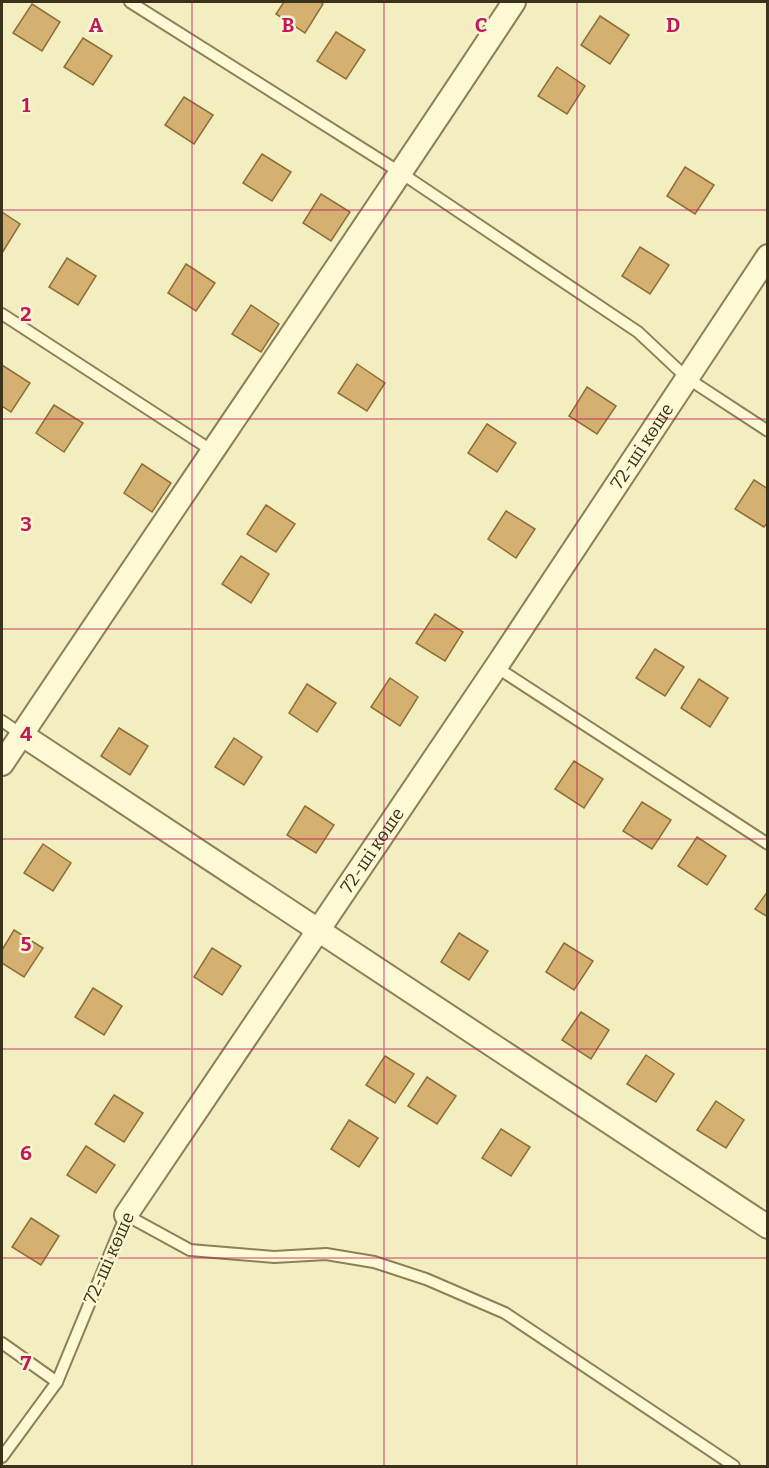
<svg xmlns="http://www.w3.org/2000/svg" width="769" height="1468" viewBox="0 0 769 1468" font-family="Bitter,serif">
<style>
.building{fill:#d4b071;stroke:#8f6e39;stroke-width:1.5}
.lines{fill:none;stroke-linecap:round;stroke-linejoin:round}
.lane-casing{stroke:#8d7f56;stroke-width:14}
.street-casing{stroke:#8d7f56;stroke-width:26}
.lane{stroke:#fcf9d4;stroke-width:10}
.street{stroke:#fcf9d4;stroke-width:22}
.grid{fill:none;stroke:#c2185b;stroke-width:1.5;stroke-opacity:0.55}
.labels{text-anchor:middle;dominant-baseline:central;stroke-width:5;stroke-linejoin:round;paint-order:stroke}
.street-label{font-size:18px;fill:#3b321c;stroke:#f9f6d0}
.grid-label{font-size:20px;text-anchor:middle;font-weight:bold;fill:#c2185b;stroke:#f9f6d0;stroke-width:5;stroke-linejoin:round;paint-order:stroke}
</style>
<rect width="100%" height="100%" fill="#f2eec0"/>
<g class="building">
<path d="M284,2H320L323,4L305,33L276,14Z"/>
<path d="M32,4L60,22L42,51L13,33Z"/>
<path d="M600,16L629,35L610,64L581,45Z"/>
<path d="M336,32L365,50L346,79L317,61Z"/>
<path d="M83,38L112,56L93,85L64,67Z"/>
<path d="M557,67L585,86L567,114L538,96Z"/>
<path d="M184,97L213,115L194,144L165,125Z"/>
<path d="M262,154L291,172L272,201L243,183Z"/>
<path d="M685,167L714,185L695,214L667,196Z"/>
<path d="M321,194L350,212L331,241L303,223Z"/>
<path d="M2,212L20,224L2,253Z"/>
<path d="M640,247L669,265L650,294L622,276Z"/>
<path d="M67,258L96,276L78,305L49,287Z"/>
<path d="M186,264L215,283L196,311L168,293Z"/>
<path d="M251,305L279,324L261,352L232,334Z"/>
<path d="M357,364L385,383L367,411L338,393Z"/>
<path d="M2,365L30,383L11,412L2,406Z"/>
<path d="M587,387L616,406L597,434L569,416Z"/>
<path d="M54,405L83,423L64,452L36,433Z"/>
<path d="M487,424L516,443L497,472L468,453Z"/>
<path d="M142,464L171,483L152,512L124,493Z"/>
<path d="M754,480L768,489V522L764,527L735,509Z"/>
<path d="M266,505L295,524L276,552L247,534Z"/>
<path d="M506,511L535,529L516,558L488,539Z"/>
<path d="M241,556L269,574L251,603L222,584Z"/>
<path d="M435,614L463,632L445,661L416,643Z"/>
<path d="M655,649L684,667L665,696L636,678Z"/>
<path d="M390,678L418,697L400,726L371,707Z"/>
<path d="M699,679L728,698L710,727L681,708Z"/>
<path d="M307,684L336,703L317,732L289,713Z"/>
<path d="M119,728L148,746L130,775L101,756Z"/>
<path d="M234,738L262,757L244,785L215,767Z"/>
<path d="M574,761L603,779L584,808L555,789Z"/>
<path d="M642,802L671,820L652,849L623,831Z"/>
<path d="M305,806L334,825L316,853L287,835Z"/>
<path d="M697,837L726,856L707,885L678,866Z"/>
<path d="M43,844L71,863L53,891L24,873Z"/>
<path d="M768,891V917L755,909Z"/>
<path d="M14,930L43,948L24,977L2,963V950Z"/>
<path d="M459,933L488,951L469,980L441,962Z"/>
<path d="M564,943L593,961L574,990L546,972Z"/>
<path d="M212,948L241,966L222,995L194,977Z"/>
<path d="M93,988L122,1006L104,1035L75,1017Z"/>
<path d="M581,1012L609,1030L591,1059L562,1040Z"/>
<path d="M646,1055L674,1074L656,1102L627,1084Z"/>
<path d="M385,1056L414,1074L395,1103L366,1085Z"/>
<path d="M427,1077L456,1096L437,1124L408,1106Z"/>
<path d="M114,1095L143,1113L124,1142L95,1124Z"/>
<path d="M716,1101L744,1120L726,1148L697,1130Z"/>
<path d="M349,1120L378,1138L359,1167L331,1149Z"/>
<path d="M501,1129L530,1147L511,1176L482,1158Z"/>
<path d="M86,1146L115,1165L96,1193L67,1175Z"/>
<path d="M31,1218L59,1236L41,1265L12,1247Z"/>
</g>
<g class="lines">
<defs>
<g id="lane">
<path d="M130,2L401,173L638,332L687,378L768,431"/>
<path d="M2,314L211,450"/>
<path d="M496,667L768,844"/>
<path d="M2,721L21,734"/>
<path d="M2,1343L57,1382"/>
<path d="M2,1457L57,1382L126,1215L190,1250L274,1257L326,1254L374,1262L426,1279L505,1313L734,1466"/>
</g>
<g id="street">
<path d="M21,734L768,1227"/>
<path d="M2,764C172,509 346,257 514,2"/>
<path id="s1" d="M126,1215L496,667L768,256"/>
</g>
</defs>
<use href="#lane" class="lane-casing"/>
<use href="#street" class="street-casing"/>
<use href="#lane" class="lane"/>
<use href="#street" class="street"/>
</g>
<path class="grid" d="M192,2V1466M384,2V1466M577,2V1466M2,210H768M2,419H768M2,629H768M2,839H768M2,1049H768M2,1258H768"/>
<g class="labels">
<g class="street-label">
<text stroke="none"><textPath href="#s1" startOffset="926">72-ші көше</textPath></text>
<text stroke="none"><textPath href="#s1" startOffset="440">72-ші көше</textPath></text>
<text transform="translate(109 1258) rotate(-66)">72-ші көше</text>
</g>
</g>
<g class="grid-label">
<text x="96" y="32">A</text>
<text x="288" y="32">B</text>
<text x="481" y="32">C</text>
<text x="673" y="32">D</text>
<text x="26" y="112">1</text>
<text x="26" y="321">2</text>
<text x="26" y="531">3</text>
<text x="26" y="741">4</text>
<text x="26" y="951">5</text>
<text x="26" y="1160">6</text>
<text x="26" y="1370">7</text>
</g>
<rect width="769" height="1468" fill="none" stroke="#3b321c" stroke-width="6"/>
</svg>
